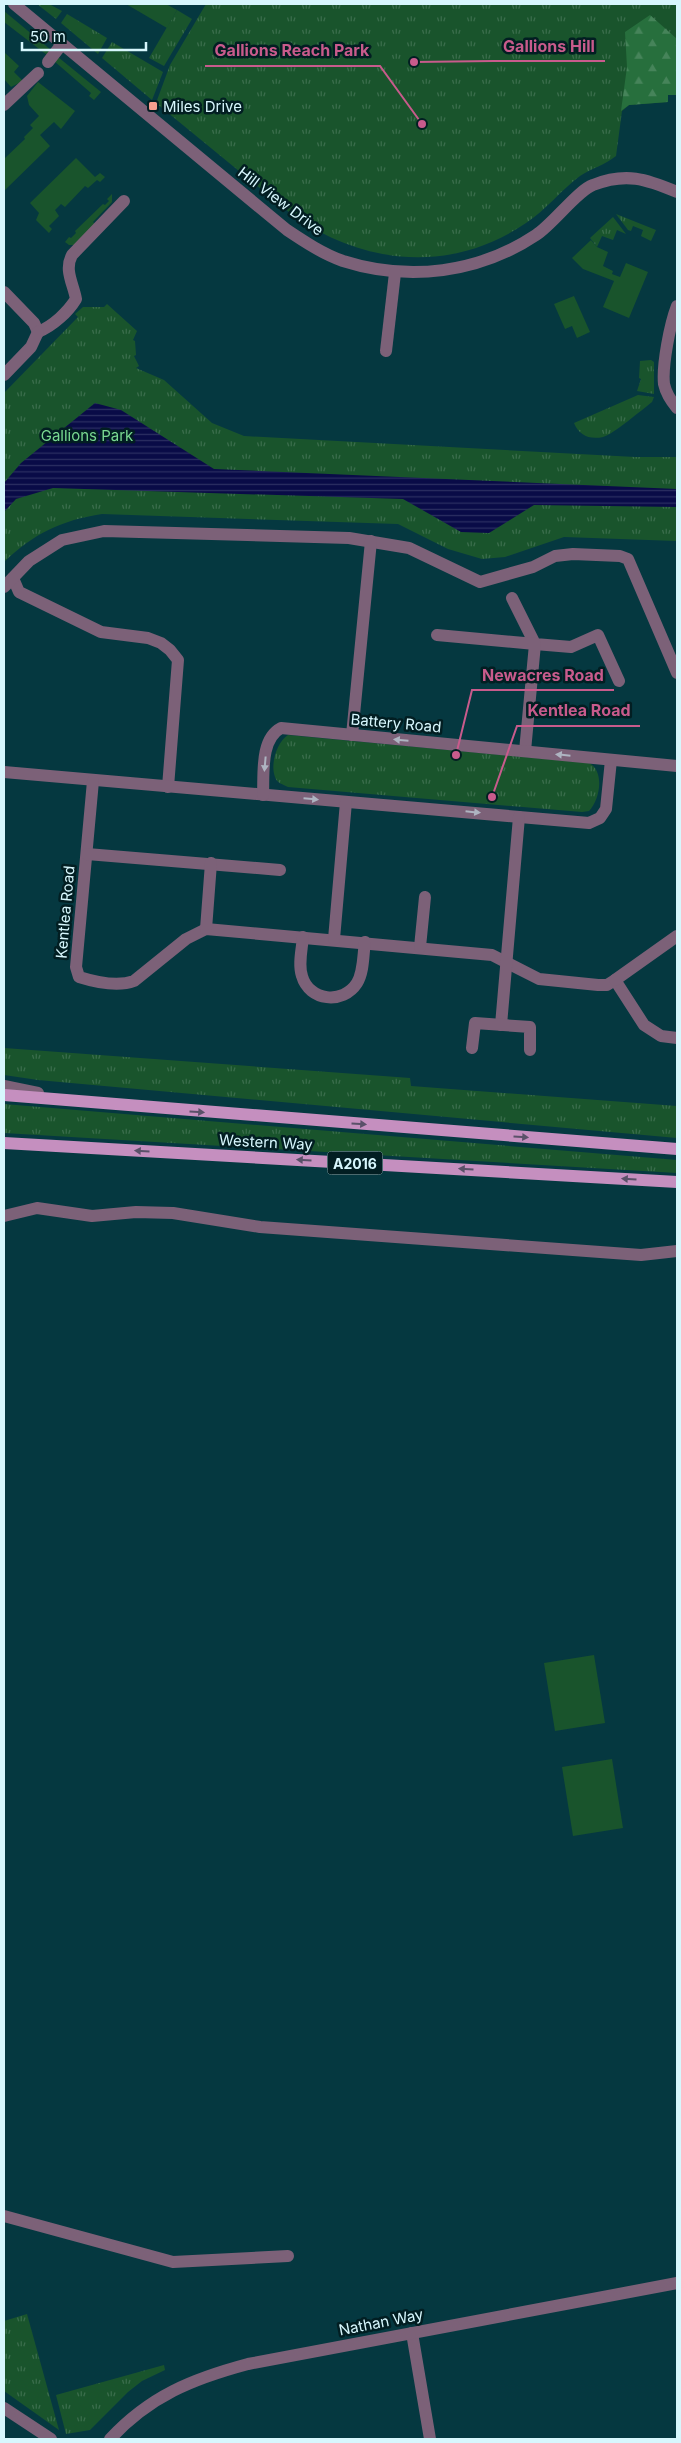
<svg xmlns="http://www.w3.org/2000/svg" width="681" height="2443" viewBox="0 0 681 2443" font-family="Inter,sans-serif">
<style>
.grass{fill:url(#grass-tufts)}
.forest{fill:url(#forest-firs)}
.garden{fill:#19542c}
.water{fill:url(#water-rules)}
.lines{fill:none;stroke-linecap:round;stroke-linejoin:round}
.minor{stroke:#7c6178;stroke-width:12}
.tertiary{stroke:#7c6178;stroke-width:12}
.primary{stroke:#c58fbf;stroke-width:12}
.oneway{fill:#aeb4c1}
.oneway2{fill:#5a5169}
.poi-dot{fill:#f59d8d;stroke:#021e22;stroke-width:2}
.labels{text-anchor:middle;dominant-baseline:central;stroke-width:5;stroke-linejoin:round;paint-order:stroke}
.shield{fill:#021e22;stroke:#97b6bb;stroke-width:1}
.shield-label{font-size:14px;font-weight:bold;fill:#d7f7fd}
.poi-label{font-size:15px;fill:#d7f7fd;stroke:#021e22;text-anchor:start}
.street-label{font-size:15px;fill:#d7f7fd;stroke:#021e22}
.park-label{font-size:15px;fill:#79d991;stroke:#021e22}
.leader{fill:none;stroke:#c85b8c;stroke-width:2}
.callout-dot{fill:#c85b8c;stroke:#021e22;stroke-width:2}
.callout-label{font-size:16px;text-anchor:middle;font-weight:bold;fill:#c85b8c;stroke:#021e22;stroke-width:5;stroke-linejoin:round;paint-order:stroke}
</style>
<defs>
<pattern id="grass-tufts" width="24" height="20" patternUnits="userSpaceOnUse" patternTransform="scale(1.25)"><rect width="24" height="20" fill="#19542c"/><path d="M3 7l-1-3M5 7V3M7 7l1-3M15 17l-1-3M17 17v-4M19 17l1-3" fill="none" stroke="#3a6d4c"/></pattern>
<pattern id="forest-firs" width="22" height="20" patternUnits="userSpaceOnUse" patternTransform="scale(1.25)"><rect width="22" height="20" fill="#276f3d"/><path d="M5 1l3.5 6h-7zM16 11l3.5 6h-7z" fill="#46845a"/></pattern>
<pattern id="water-rules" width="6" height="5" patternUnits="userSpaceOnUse" patternTransform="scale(1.25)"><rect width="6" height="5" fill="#090b47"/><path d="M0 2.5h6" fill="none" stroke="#2c2f62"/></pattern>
</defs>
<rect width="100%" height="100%" fill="#053840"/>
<g class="grass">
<path d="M37,4H49L62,11L56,19Z"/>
<path d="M206,4H677V95H668V102L629,105L622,111L616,156C605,165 592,168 580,176C561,190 546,210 526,223C453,273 367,266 295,217L156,103L170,65Z"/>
<path d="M177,10L192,19L164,66L149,58Z"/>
<path d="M67,14L107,38L98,54L61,23Z"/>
<path d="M112,42L163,72L152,100L102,58Z"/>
<path d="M616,214L656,230L651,241L641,236L643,230L633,226L631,231L628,230Z"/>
<path d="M613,217L626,234L617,230L613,240L602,236L597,247L590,238Z"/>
<path d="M107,304L137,331L133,340L135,341L136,355L134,356L139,366L136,368L164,380L212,423L244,436L635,457H677V541L564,537L505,557L482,559L448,549L398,524L102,514C62,520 33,534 4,562V393L78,317L75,314L83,307H104Z"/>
<path d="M651,360L654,362V394L637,391L641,379L639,378L640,361Z"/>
<path d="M638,395L654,397L652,402C643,409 612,435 603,437C589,440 579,435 574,423Z"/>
<path d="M288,735L589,763C605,771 600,800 589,811L582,812L288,787C282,784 277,783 275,777C270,764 277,742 288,735Z"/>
<path d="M4,1048L410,1078L411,1086L677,1106V1138L38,1080L4,1075Z"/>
<path d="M4,1104L677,1160V1173L4,1133Z"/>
<path d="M27,2314L59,2430L4,2391V2321Z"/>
<path d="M164,2365L165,2370L142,2381L128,2392L90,2430L66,2434L56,2395Z"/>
</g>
<path class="forest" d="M650,15L677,39V95H668V102L629,105L621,111L627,67L625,32Z"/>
<g class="garden">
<path d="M126,4H166L177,10L167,28Z"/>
<path d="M4,11L51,50L47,55L4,22Z"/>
<path d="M4,52L19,66L14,72L23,81L11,87L4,79Z"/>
<path d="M58,57L101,92L94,100L89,96L91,93L54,61Z"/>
<path d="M38,82L75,111L61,129L54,122L40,135L50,146L4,191V159L25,139L24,137L33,128L30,125L39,116L29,105L27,96Z"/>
<path d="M76,158L95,177L100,173L105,177L100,182L97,180L88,188L85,186L65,207L61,204L55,210L59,216L49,226L52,229L49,233L36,220L39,213L30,203Z"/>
<path d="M112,194V202L93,222L95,224L74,245H69L65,242L69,237L71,238L76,233L75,231L103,204L105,205L109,201L107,199Z"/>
<path d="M591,240L597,247L608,252L603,266L613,271L612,274L620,277L626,263L648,272L629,318L603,307L614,281L583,269L572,258Z"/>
<path d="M574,296L590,332L577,338L572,326L565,329L554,304Z"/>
<path d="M594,1655L605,1723L555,1731L544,1663Z"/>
<path d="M612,1759L623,1828L573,1836L562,1767Z"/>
</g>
<path class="water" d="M95,403L121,410L214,469L677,489V507L534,505L489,533L461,532L403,499L53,488L16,499L4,512V483L21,463Z"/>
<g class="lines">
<g class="minor">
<path d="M14,4L287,230C305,242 323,254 343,261C409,282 479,273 536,235C553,224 578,190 593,185C626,172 646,179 677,192"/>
<path d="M48,62L62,44"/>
<path d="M4,105L38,73"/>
<path d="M4,292L34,323L38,332"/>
<path d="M677,306C670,324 662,365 664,384C666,393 671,401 677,408"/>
<path d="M38,332C53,326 68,312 76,299C73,283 64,270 72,255L124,201"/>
<path d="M386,351L395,273"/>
<path d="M4,375L31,347L38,332"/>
<path d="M13,578L19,592L101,632L148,638L161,643L170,650L178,660L168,787"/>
<path d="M4,587L29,561L62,540L104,531L349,538L409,548L480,582L533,567L555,556L573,554L620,556L628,559L677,673"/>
<path d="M512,598L535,644L571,647L598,635L619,681"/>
<path d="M437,635L535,644L525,751"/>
<path d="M352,735L371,541"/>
<path d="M4,772L589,823L600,818L606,809L611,760"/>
<path d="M93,781L76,967L79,977C95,982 118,987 134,981L186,939L206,929L492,955L539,979L598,985H607L615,980L644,1025L661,1036L677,1038"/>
<path d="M263,795C264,774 260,739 281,728L677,766"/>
<path d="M87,854L280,870"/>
<path d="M206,929L211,863"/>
<path d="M303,937C302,949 298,964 302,976C309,1001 343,1005 357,983C364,972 363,954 365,942"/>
<path d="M334,939L346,802"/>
<path d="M420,947L425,897"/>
<path d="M615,980L677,936"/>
<path d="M501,1025L519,817"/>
<path d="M472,1048L475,1023L530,1027V1050"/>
<path d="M4,1216L37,1208L92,1216L136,1212L173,1213L260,1227L641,1255L677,1251"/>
<path d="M4,2216L173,2262L288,2256"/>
<path d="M412,2333L430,2439"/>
<path d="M4,2408L51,2439"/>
</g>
<g class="tertiary">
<path d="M4,1086L38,1093"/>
<path d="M110,2439C150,2396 192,2379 248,2364L677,2283"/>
</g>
<g class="primary">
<path d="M4,1095L677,1149"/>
<path d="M4,1143L677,1182"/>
</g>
</g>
<defs><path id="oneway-solid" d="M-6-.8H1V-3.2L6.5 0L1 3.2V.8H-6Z" transform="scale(1.25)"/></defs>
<g class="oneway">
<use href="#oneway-solid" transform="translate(401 740) rotate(-175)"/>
<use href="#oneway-solid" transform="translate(563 755) rotate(-174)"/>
<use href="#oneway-solid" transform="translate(265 764) rotate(95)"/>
<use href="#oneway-solid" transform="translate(311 799) rotate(5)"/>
<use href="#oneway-solid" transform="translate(473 812) rotate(6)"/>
</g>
<g class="oneway2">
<use href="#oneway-solid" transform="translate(197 1112) rotate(4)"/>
<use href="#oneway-solid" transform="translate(359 1124) rotate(4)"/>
<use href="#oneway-solid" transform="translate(521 1137) rotate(4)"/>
<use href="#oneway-solid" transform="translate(142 1151) rotate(-177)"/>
<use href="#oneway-solid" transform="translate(304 1160) rotate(-177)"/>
<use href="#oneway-solid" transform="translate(466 1169) rotate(-177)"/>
<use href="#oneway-solid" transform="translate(629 1179) rotate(-176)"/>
</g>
<rect class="poi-dot" x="148" y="101" width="10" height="10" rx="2.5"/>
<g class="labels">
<rect class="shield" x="327.5" y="1151.5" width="55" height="23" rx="4"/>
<g class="shield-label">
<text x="355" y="1163">A2016</text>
</g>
<g class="poi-label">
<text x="163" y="106">Miles Drive</text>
</g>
<g class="street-label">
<text transform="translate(281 201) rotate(37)">Hill View Drive</text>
<text transform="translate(396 723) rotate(5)">Battery Road</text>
<text transform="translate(65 912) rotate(-85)">Kentlea Road</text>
<text transform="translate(266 1142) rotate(3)">Western Way</text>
<text transform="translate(381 2322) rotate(-11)">Nathan Way</text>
</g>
<g class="park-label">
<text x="87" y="435">Gallions Park</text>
</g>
</g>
<path class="leader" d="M414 62L493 61H605M422 124L380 66H205M456 755L472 690H614M492 797L517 726H640"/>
<g class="callout-dot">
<circle cx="414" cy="62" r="5"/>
<circle cx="422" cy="124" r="5"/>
<circle cx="456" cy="755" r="5"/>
<circle cx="492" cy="797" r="5"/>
</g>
<g class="callout-label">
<text x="549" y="52">Gallions Hill</text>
<text x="292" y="56">Gallions Reach Park</text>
<text x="543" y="681">Newacres Road</text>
<text x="579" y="716">Kentlea Road</text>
</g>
<rect width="681" height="2443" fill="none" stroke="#d7f7fd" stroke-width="10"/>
<path d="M22 42v8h124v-8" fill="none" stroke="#d7f7fd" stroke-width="2.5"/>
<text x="30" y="42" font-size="15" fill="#d7f7fd" stroke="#021e22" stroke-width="4" paint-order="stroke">50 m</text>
</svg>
